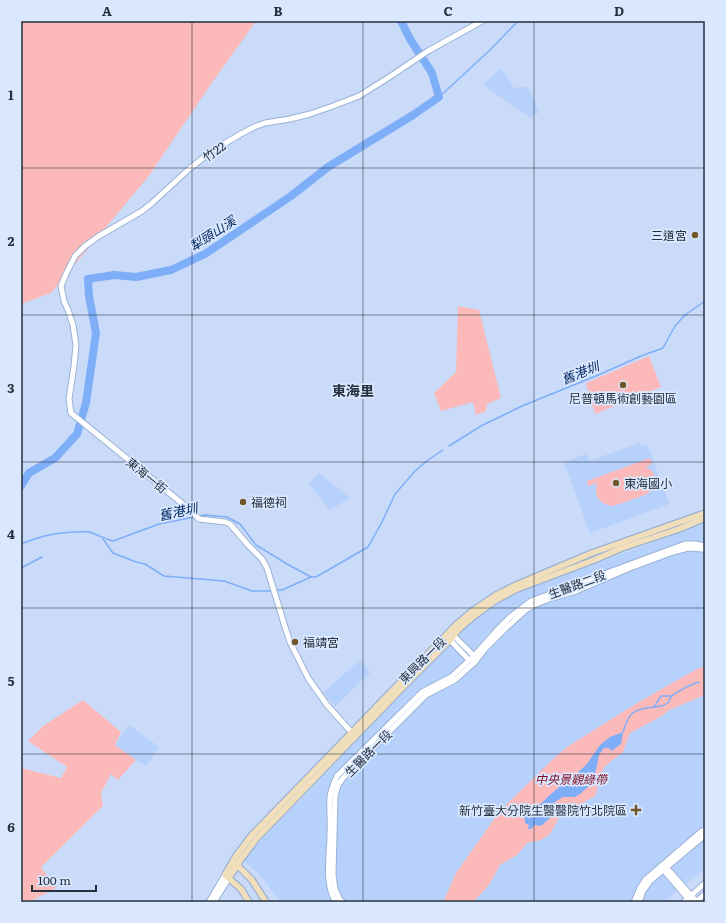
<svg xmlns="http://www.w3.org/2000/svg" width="726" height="923" viewBox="0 0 726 923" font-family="Literata,'Noto Sans TC',serif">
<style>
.built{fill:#b6d1fc}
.green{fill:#fbbab9}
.water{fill:#7faef9}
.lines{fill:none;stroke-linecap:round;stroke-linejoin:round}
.stream{stroke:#7faef9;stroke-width:1.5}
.river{stroke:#7faef9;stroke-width:8}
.tertiary-casing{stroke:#9bb1d4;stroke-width:7}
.secondary-casing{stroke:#9bb1d4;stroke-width:8}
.tertiary{stroke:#fff;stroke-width:5}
.secondary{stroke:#f0dfba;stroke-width:5.5}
.grid{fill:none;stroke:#262f3d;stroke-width:1;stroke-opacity:0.55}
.poi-dot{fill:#715729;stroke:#dae8ff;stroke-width:1.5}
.labels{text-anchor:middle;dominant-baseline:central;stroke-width:3.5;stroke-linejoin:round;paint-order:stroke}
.street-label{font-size:12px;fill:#262f3d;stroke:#dae8ff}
.poi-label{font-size:12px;fill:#262f3d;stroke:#dae8ff;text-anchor:start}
.park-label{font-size:12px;font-style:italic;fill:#7e0d21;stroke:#dae8ff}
.water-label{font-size:13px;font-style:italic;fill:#052961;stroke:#dae8ff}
.quarter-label{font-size:14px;font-weight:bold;fill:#262f3d;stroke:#dae8ff}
.neatline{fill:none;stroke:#262f3d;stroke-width:1.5}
.grid-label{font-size:13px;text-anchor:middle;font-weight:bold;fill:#262f3d}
</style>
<rect width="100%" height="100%" fill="#c9dbf9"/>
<g class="built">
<path d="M501,68L514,88L528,87L539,112L531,118L483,85Z"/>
<path d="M640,443L641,446L647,444L669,504L590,533L564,462L587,454L589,461Z"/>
<path d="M319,472V473L350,498L330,510L309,484Z"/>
<path d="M705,523V869L663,902H280L261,876L243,860L294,806V805H296L474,618L512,595Z"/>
<path d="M360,660L370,673L335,706L323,693Z"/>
<path d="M129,725L159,747L146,766L115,745Z"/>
</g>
<g class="green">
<path d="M21,21H256L209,87L148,177L51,293L21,304Z"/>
<path d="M458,306L479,310L501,398L487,404L486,411L476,415L473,402L441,411L434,393L456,372Z"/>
<path d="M649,356L661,387L595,414L586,383Z"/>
<path d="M650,458L652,464L645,467C651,469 654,472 655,478C657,492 643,496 633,499C626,502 619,504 612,506C598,503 594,496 597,483L588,486L587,481Z"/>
<path d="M705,666V695L669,710L662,716L630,733L623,752L604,767L595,796L560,816L550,834L541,840L527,843L517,855L500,865L489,885L473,902H443L456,873L499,812L510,801L551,761L567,747L637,703L697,669Z"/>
<path d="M83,700L121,732L115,745L136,760L118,780L111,774L101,793L103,806L41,867L56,888L29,902H21V768L61,778L67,767L28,741L43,726Z"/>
</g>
<path class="water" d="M623,732L621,744L612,751L609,748H604L599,755L596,770L589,786L580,794L575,797H563L555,802L550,818L541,826L535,825L531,829H528L529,825L525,823C524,817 525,814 529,810H534L553,792L576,774L587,764L600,745L610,737Z"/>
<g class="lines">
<g class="stream">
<path d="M439,97L489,51L518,21"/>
<path d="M449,446L481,426L522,406L596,376L641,356L663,348L675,326L685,315L705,301"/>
<path d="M197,516L205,515L227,517L240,524L256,545L287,564L311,577H316L368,547L382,522L395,494L415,471L428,460L443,450"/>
<path d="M103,539L113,553L136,562L145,564L164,576L224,581L252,591H272"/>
<path d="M21,544C41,536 57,532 79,532C82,532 86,531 89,532C97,534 104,539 113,541L159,524L194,517"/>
<path d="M21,568L42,557"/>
<path d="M276,590H282L311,577"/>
<path d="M654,707L661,696H672"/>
<path d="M623,732C629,712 633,709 654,707C658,706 662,707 666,704C670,702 669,700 671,697C675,692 692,684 699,682"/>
</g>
<path class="river" d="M21,486L29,473L55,458L77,434L86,403L96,333L89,296L88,279L114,275L136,277L171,270L205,254L291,196L328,167L413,115L439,97L432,73L410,39L401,21"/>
<defs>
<g id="tertiary">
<path d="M451,635L454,636L474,656V658"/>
<path d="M449,637L450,640L469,660L472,661"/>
<path d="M353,734L327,705L308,678L290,642L286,630L267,568L262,559L248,545L230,524L225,522L199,519L189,509L71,413L69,399L74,366L76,345L73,325L68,310L64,301L61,286L66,274L75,256L85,246L99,236L142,211L151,204L189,169L212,151L239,135L254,127L265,123L290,119L310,114L333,106L359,96L391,76L428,51L482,21"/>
<path d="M665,866L696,901"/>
<path d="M661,867L691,902"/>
<path d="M209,902L225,875"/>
<path d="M214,902L229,878"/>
<path d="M336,902C324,885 330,854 330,834C331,822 329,809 330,797C331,789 334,783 337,776L422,692L451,677L474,656L499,628L509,618L531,601L685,544H695L705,546"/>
<path d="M343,902L340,900L335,889L333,875L335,796L338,785L343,778L426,695L455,680L475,662L485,649L506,628L527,609L534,605L549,599L576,591L630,568L673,552L688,548L703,549L705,550"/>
<path d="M634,902L640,888L645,880L702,831L705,830"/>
<path d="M639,902L643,891L650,881L705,835"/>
<path d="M684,902L705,883"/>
<path d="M696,902L705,894"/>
</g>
<g id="secondary">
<path d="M235,863L252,880L266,902"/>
<path d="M229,878L241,859L257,838L406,684L450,640L460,628L474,616L496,600L517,589L594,560L622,548L679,529L705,518"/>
<path d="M249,902L241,889L225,875L236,856L252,835L458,623L471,612L496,595L516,585L592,553L705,513"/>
</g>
</defs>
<use href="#tertiary" class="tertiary-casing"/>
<use href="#secondary" class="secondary-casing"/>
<use href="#tertiary" class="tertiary"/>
<use href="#secondary" class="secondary"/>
</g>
<path class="grid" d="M192,21V902M363,21V902M534,21V902M21,168H705M21,315H705M21,462H705M21,608H705M21,754H705"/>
<g class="poi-dot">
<circle cx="695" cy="235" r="4"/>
<circle cx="623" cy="385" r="4"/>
<circle cx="616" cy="483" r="4"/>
<circle cx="243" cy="502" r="4"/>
<circle cx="295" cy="642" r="4"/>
<path d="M634 804h4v4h4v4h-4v4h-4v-4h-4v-4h4z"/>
</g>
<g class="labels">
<g class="street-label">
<text transform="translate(214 151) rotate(-34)">竹22</text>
<text transform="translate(147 475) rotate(39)">東海一街</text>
<text transform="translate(577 584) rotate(-20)">生醫路二段</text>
<text transform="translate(422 660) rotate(-45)">東興路一段</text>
<text transform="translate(368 753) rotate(-45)">生醫路一段</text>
</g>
<g class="poi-label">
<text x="687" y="235" text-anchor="end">三道宮</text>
<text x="623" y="398" text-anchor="middle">尼普頓馬術創藝園區</text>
<text x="624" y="483">東海國小</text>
<text x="251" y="502">福德祠</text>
<text x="303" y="642">福靖宮</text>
<text x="627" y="810" text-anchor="end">新竹臺大分院生醫醫院竹北院區</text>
</g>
<g class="park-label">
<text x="571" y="779">中央景觀綠帶</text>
</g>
<g class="water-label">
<text transform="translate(212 233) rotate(-33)">犁頭山溪</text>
<text transform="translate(580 372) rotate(-22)">舊港圳</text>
<text transform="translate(178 511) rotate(-12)">舊港圳</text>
</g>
<g class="quarter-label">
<text x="353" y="390">東海里</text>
</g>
</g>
<rect width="726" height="923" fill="none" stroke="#dae8ff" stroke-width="44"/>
<path d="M32 885v6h64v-6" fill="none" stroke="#262f3d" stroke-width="2"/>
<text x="38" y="885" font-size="12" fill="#262f3d" stroke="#dae8ff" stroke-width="3" paint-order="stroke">100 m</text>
<rect x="22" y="22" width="682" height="879" class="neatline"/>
<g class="grid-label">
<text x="107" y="16">A</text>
<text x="278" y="16">B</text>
<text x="448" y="16">C</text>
<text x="619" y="16">D</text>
<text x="11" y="100">1</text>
<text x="11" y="246">2</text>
<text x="11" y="393">3</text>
<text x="11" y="539">4</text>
<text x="11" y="686">5</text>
<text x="11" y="832">6</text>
</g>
</svg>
